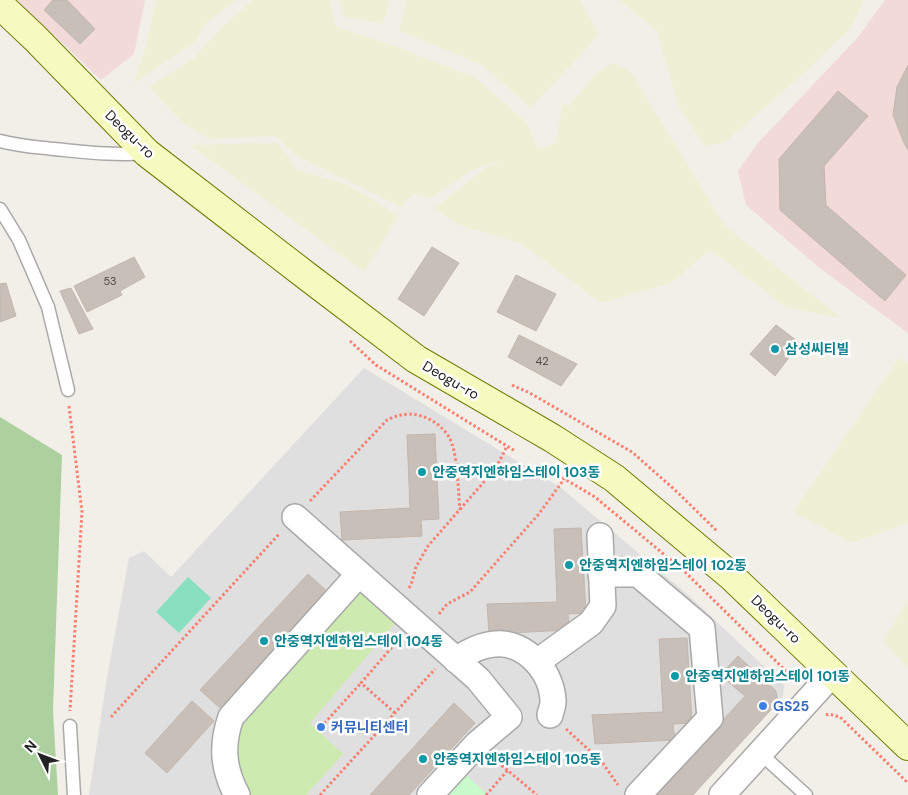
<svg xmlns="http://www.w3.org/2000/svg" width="908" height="795" viewBox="0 0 908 795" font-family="'DM Sans','Noto Sans KR',sans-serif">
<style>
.residential{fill:#e0dfdf}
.commercial{fill:#f2dad9}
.farmland{fill:#eef0d5}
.grass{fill:#cdebb0}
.forest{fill:#add19e}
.park{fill:#c8facc}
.pitch{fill:#88e0be}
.building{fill:#c7bfb8;stroke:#c4b6ab}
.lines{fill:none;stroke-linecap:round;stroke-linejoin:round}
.lane-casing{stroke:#a9a9a9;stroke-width:15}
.street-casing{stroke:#a9a9a9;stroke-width:28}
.secondary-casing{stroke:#707d05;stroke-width:30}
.path{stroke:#fa8072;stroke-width:3;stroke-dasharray:2.5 2.5;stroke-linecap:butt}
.lane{stroke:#fff;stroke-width:12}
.street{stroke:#fff;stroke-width:25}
.secondary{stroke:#f7fabf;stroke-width:28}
.culture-dot{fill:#0f9aa8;stroke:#fff;stroke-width:2}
.shop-dot{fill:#3f7fe0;stroke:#fff;stroke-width:2}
.labels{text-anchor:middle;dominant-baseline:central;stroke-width:5;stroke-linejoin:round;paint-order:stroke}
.number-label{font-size:11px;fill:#4b4948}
.street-label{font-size:14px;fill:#222;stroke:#fff}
.culture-label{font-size:14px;font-weight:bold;fill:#0d838f;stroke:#fff;text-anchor:start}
.shop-label{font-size:14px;font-weight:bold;fill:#366cbe;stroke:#fff;text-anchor:start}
</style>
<rect width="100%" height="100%" fill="#f2efe9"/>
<path class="residential" d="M364,368L560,487L686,593L784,685L783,697L692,795H89L107,677L129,558L144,551L171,577Z"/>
<g class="commercial">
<path d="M17,0H145L134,54L101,80Z"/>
<path d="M885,0H908V333L821,269L746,205L738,171L757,144L859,36Z"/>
</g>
<g class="farmland">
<path d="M156,0H236L203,26L196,41L133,84L146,46Z"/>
<path d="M253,0H330L336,27L392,45L476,78L527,123L538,149L556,143L563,101L570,112L568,106L597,73L613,63L631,72L725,226L843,319L786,307L710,250L671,283L601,303L520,243L459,225L434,209L485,168L506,159L474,169L431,198L412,194L401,207L297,156L275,136L209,139L182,122L149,87L195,57L223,26Z"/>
<path d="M339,0H390L383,24L345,17Z"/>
<path d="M406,0H580L599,35L531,108L482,65L399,31Z"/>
<path d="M619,0H864L851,28L801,76L724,143L704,146L678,105L657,31Z"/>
<path d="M278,143L297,170L346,184L399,216L364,272L190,145Z"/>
<path d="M900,357L908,364V523L852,543L793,512Z"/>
<path d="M908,600V668L883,641Z"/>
</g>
<path class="grass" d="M357,589L395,623L310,723L343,754L306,795H248L236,773L238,724Z"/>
<path class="forest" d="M0,417L62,455L53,711L58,795H0Z"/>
<path class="park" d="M466,775L488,795H448Z"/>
<path class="pitch" d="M188,577L211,598L179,633L156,612Z"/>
<g class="building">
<path d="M53,0H67L95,29L80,44L44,10Z"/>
<path d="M908,65V150L904,143L893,115L897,87Z"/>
<path d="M838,91L868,116L824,166L826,205L906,275L885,301L780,210L779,159Z"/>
<path d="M432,247L459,263L424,316L398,299Z"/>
<path d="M134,257L145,277L120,291L122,295L87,312L74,286Z"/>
<path d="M516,275L556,294L536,331L497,312Z"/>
<path d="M6,283L16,316L0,322V284Z"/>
<path d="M71,288L93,329L79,334L60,291Z"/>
<path d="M776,325L800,343L775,376L750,354Z"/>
<path d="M519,335L577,364L561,386L508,357Z"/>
<path d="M435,434L439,519L421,520L422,536L342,540L340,512L410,508L407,435Z"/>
<path d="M581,528L586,613L568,614L569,630L489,634L487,604L557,602L554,529Z"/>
<path d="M308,574L328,592L221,709L200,690Z"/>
<path d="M687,638L692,723L673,724L675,740L595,744L592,715L663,712L659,639Z"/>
<path d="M738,656L776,691L778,702L693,795H654L745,696L720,675Z"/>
<path d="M192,701L214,721L167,773L145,753Z"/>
<path d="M454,703L475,723L409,795H370Z"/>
</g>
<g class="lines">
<defs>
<g id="lane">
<path d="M0,141C18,146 36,147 54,149C85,152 116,156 147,153"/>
<path d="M0,209L19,240L48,307L68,390"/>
<path d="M70,726L74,795"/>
<path d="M761,754L806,795"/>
</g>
<g id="street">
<path d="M295,517L478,679L509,717L477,744L430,795"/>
<path d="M601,574H638L702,628L710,718L638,795"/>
<path d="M456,660C466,653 476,647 488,645C521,637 551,668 553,700C554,704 551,710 550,715"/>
<path d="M537,662L591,623L603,606L600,536"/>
<path d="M237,795C223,769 221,745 231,717L359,574"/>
<path d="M722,795L833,673"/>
</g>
<path id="secondary" d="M0,5L35,38L147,153L308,277L416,359L552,438L614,478L731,576L908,746"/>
</defs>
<use href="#lane" class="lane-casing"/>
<use href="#street" class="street-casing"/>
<use href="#secondary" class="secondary-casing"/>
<g class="path">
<path d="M350,341L376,365L515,451"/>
<path d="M512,385L528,392L632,452L675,490L717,531"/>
<path d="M69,406L82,512L70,711"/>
<path d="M558,475L595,497L684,571L791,676L796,683"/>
<path d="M310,501L387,420C391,418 396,416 401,415C419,411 439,421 449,437C458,452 458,492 460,510"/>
<path d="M409,588L411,585L416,567L428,546L496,468L507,446"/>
<path d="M439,614L447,604L470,592L538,515L565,478"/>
<path d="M395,713L361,683L399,639"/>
<path d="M826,715L829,714L840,717L908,783"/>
<path d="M111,717L280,533"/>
<path d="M321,727L361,683"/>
<path d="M566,729L602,762L618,785"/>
<path d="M494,759L537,795"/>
<path d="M320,795L435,669"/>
<path d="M486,795L508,770"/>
</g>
<use href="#lane" class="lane"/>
<use href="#street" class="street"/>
<use href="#secondary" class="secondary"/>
</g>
<g class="culture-dot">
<circle cx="775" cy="349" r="5"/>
<circle cx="422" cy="472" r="5"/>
<circle cx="569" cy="565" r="5"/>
<circle cx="264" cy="641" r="5"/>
<circle cx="675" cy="676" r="5"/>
<circle cx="423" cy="759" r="5"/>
</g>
<g class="shop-dot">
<circle cx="763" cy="706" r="5"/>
<circle cx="321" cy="727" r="5"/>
</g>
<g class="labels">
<g class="number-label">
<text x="110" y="281">53</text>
<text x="542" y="361">42</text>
</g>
<g class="street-label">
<text transform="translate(130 134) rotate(44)">Deogu-ro</text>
<text transform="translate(451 380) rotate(30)">Deogu-ro</text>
<text transform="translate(776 619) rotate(44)">Deogu-ro</text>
</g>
<g class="culture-label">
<text x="785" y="349">삼성씨티빌</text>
<text x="432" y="472">안중역지엔하임스테이 103동</text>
<text x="579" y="565">안중역지엔하임스테이 102동</text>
<text x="274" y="641">안중역지엔하임스테이 104동</text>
<text x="685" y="676">안중역지엔하임스테이 101동</text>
<text x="433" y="759">안중역지엔하임스테이 105동</text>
</g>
<g class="shop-label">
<text x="773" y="706">GS25</text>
<text x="331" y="727">커뮤니티센터</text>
</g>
</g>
<g transform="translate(40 755) rotate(312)" stroke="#ffffff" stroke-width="4" paint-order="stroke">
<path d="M0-4L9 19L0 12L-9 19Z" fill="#222222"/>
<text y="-8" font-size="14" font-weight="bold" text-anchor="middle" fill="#222222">N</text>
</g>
</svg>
